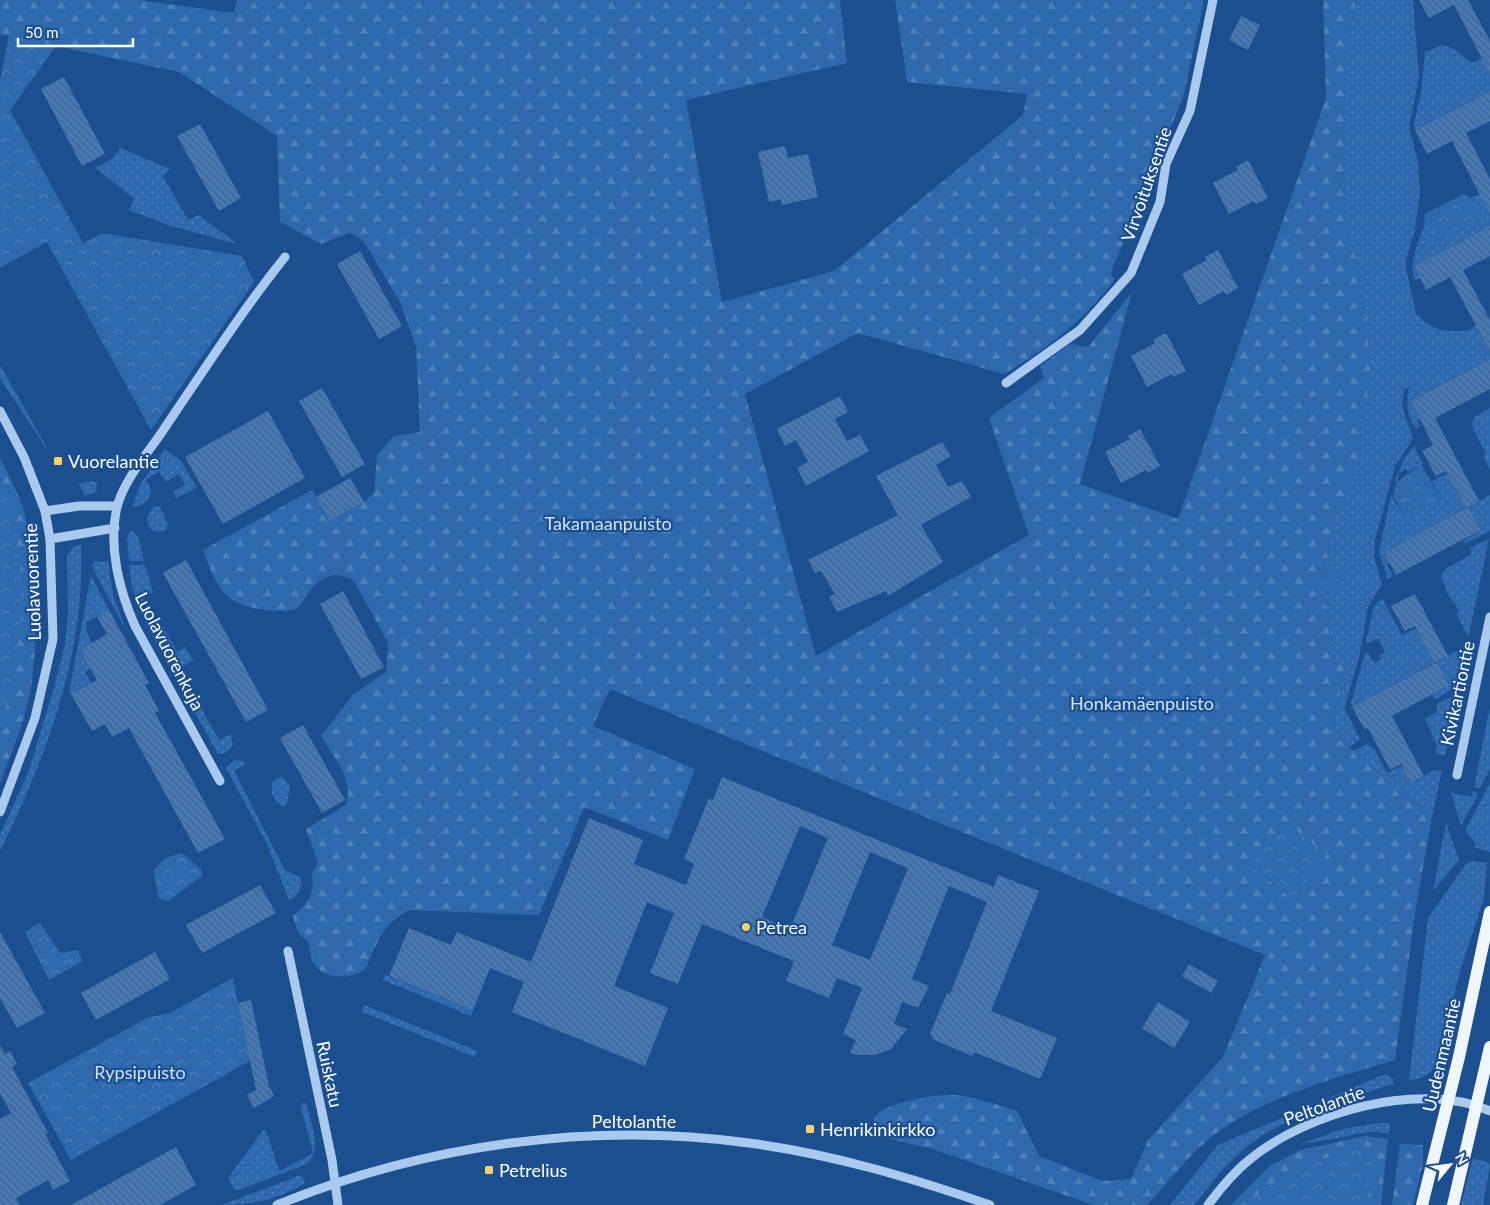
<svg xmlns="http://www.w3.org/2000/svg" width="1490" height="1205" viewBox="0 0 1490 1205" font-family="Lato,sans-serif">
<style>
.grass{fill:url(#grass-dots)}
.forest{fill:url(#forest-firs)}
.park{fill:url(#park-crowns)}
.garden{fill:#2e69ad}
.building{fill:url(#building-back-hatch);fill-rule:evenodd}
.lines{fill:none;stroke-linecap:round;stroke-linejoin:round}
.minor{stroke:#a9c9ee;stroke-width:9}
.major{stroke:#f0f6ff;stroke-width:12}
.poi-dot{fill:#ffd166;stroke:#1b4f8f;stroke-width:2}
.labels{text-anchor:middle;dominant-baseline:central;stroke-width:4.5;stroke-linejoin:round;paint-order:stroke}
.street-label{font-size:18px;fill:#fff;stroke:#1b4f8f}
.poi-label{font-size:18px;fill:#fff;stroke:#1b4f8f;text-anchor:start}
.park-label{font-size:18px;fill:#cfe3fa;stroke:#1b4f8f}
</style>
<defs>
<pattern id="grass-dots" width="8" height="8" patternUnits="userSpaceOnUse" patternTransform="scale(1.25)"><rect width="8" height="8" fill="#2e69ad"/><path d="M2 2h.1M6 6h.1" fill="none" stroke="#4d80b9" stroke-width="1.8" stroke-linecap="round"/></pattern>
<pattern id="forest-firs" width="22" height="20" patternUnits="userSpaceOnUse" patternTransform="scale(1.25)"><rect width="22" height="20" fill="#2e69ad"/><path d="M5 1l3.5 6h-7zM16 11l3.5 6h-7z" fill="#4d80b9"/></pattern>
<pattern id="park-crowns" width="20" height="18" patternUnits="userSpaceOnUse" patternTransform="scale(1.25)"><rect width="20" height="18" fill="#2e69ad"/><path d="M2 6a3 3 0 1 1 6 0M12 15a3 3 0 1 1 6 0" fill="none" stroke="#4d80b9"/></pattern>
<pattern id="building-back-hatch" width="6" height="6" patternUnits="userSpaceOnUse" patternTransform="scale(1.25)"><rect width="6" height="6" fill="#4478b7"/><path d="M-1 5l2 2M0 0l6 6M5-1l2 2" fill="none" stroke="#486282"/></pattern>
</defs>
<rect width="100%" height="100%" fill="#1b4f8f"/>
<g class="grass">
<path d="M1356,0H1413L1419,77L1409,127L1418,162L1420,193L1415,230L1406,260V268L1416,314L1425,322L1440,330L1451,331H1467L1476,326L1490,352V359L1411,401L1420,419L1417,420L1420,426L1416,428C1405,413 1407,403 1409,387L1404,389L1402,406L1413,439L1395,466L1375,540L1374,557L1382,584L1368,607L1359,658L1346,702L1345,709L1360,739L1349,748L1332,733L1345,667L1333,656L1330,625L1320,584L1330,543L1365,296L1345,220L1343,150L1345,61Z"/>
<path d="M1442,45L1454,49L1472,63L1482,58L1490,73V91L1415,130L1414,123L1421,93L1425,52Z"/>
<path d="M120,148L170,169L163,176L188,220L199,215L237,244L171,226L129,210L134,199L96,168L113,158Z"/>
<path d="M1480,194L1490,214V226L1414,266L1420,278L1415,280C1408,263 1418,243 1424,226L1431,224L1438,240L1481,218L1471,198Z"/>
<path d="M0,365L46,446L45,447L0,378Z"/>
<path d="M1490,408V470L1483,456L1486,454L1472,426L1474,417Z"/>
<path d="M1414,446L1423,464L1408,472L1406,469L1399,473L1397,482L1395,481L1404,459Z"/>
<path d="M165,449L180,460L197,488L176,498L173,492L185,484L179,474L166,482L159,472L146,479L151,490C150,501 142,506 132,507L140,485Z"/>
<path d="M1447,473L1466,508L1384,552L1390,563L1387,565L1393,576L1388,579L1379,552L1391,495L1405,518L1441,499L1432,481Z"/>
<path d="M92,481L97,483L96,492L85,496L79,484Z"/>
<path d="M1490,495V531L1466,543L1462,542L1481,530L1468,507Z"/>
<path d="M155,506L160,507L168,524L166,530L159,532L153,531C144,523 147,512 155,506Z"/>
<path d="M129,531L134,532L139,539L144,561H129L127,541Z"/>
<path d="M1489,539L1469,635H1467L1456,613L1459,610L1448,595L1441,576L1445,569L1471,555L1470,548Z"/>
<path d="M81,544C86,650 47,757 0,851V835L28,773L54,688L65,644L68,614L67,555L73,547Z"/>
<path d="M95,561L108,562L113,595L126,630L94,571L92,565Z"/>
<path d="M129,565H145L153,592L143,598L157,628L163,626L177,652L185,647L193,660L179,669L219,740L231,734L233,746L225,753L218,754L147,626L132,586Z"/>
<path d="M91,575L109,610L87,622L86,630L92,643L91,668L85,672L91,683L71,694L69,693Z"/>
<path d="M1382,598L1402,635L1416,628L1434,663L1352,707L1351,703L1365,653L1369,654L1374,663L1381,659L1379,655L1385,652L1378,638L1367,644L1366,641L1374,606Z"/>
<path d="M1462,648H1467L1459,685L1436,699L1431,695L1449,685L1437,662Z"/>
<path d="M1457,694L1445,756L1437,754L1435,750L1438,748L1425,719L1437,712V704Z"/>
<path d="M1490,707V769L1480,788L1474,787Z"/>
<path d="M1367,744L1374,748L1387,773L1401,766L1411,783L1435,770L1442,771L1432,816L1353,751Z"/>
<path d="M235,760L243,761L245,764L234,771L285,870L301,878C302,887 299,897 289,900L267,844L226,768Z"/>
<path d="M282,776L290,786L287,804L283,807C274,801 268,790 274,780Z"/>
<path d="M1490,783V852L1474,847L1476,844L1465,831Z"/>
<path d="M1473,791L1477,793V796L1461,826L1451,793L1472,797Z"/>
<path d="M1446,823L1459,860L1433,891Z"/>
<path d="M1473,861L1487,863L1484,898L1460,971L1437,1064C1431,1075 1421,1079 1409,1080L1428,918L1466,864Z"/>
<path d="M385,975L473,1010L471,1016L383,980Z"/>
<path d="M364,1005L477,1051L475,1057L362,1012Z"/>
<path d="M1385,1074L1393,1078V1084C1350,1098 1304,1111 1264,1134C1236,1152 1214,1179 1194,1205H1170L1218,1145Z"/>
<path d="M306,1103C310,1120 325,1155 304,1165L239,1190L234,1189L228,1178L264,1129C268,1133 276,1163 280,1171L313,1153L301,1107V1104Z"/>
<path d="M1377,1123H1390L1389,1134C1365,1129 1356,1135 1333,1139C1323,1141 1312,1142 1301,1144L1339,1130Z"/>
<path d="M1473,1158L1487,1162L1490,1165L1483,1205H1461Z"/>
<path d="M301,1175L305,1183C280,1199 250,1205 221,1205Z"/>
</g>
<g class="forest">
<path d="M0,0H139L234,13L237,0H840L847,63L686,100L722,302L834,271L1023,115L1027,94L907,82L895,0H1204L1184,95L1113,267L1111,275L1115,279C1083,321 1050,347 1004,374L858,333L745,394L816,656L1029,535L989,418L1044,378L1040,366L1070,344L1088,347L1132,292L1080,484L1178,519L1326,98L1323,0H1356L1345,61L1343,150L1345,219L1365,296L1370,371L1358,461L1330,543L1320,584L1330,625L1333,656L1345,667L1332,733L1432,816L1415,914L1395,1060C1332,1079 1262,1097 1210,1138C1188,1156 1167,1184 1147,1205H1093L933,1149L890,1139L876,1127L874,1118C885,1102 933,1094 953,1095C974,1096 997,1105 1017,1111L1039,1156L1102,1181L1131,1179L1148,1140L1223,1057L1265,955L610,689L593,726L695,769L668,840L584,807L539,915L410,910C385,921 376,943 366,968C354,980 324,980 314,964C309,955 311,948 308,942C308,941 303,937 302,937C296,931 295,924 293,916C309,904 315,892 312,873L318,863L306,829L346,805C354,779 334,758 321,736L353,695L386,672L388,643L354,581C333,568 319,578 306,596C304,600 301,606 297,608C283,616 240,608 228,597C215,584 209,567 203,550L312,490L329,521L364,502L374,492L377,455L394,436L420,432L416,347L401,304L363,240L350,233L321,244L280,222L277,136L179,72L56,46L10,110L0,82L9,36L0,34Z"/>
<path d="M0,457C8,475 19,493 24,512C38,559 39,645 30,693C24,724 11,754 0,783Z"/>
<path d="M1365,1136L1388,1139L1381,1205H1231L1271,1165L1300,1150Z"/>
<path d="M1400,1144L1423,1145V1164L1413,1205H1392Z"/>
</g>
<g class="park">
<path d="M9,36L55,46L10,110L83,243L102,233L242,256L254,282L151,430L47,242L0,268V82Z"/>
<path d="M1463,194L1471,198L1482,219L1438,240L1431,225L1424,226L1425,214Z"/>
<path d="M1421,465L1441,499L1405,518L1393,495L1397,482Z"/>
<path d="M0,477C30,556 27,646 0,725Z"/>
<path d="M1286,822L1327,855L1292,900L1250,865Z"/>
<path d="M182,853L202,870V876L168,901L158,898L154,870L165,858Z"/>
<path d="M40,923L60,953L77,950L83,961L49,980L25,932Z"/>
<path d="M233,978L250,1061L71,1160L28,1083L147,1018L170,1013Z"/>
<path d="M1375,1148L1367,1205H1246C1282,1170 1325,1154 1375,1148Z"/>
</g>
<path class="garden" d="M1327,567L1343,571L1339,590L1322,587Z"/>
<g class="building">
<path d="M1419,0H1468L1490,41V74L1454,5L1429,18Z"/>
<path d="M1241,16L1260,25L1248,50L1229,40Z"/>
<path d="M64,77L105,154L82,166L41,89Z"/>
<path d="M1490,91V121L1466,133L1490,179V214L1452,141L1427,154L1415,130Z"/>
<path d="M200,124L241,198L219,211L177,136Z"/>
<path d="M785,146L788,158L808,154L818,197L782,205L781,199L769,202L758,152Z"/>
<path d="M1248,160L1268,198L1256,204L1254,201L1229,214L1213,183L1238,170L1236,167Z"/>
<path d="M1490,226V256L1463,270L1490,320V352L1450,277L1426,290L1414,266Z"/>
<path d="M1218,250L1238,288L1226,295L1224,291L1199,305L1182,274L1207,260L1205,257Z"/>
<path d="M360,251L402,326L379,339L337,264Z"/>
<path d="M1166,333L1186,371L1173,377L1172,374L1147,387L1131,356L1155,343L1154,339Z"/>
<path d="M1490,359V389L1435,418L1479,501L1466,508L1446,471L1436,476L1422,451L1433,445L1411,401Z"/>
<path d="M322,388L365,464L342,477L299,401Z"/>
<path d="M840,396L848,412L835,419L847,441L860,435L869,451L806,486L797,468L808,462L796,440L785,446L777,429Z"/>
<path d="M268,411L305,478L223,524L185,457Z"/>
<path d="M1140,429L1160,466L1148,473L1146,470L1121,483L1105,452L1130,439L1128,436Z"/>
<path d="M942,442L951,456L936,465L948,487L962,481L971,497L921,525L943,562L888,596L886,591L837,612L829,597L835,594L821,571L815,573L808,560L898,515L876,476Z"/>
<path d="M350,478L364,502L329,521L316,497Z"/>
<path d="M1468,507L1481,530L1396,575L1384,552Z"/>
<path d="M186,560L268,710L246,722L163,573Z"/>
<path d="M343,591L384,667L361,679L320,604Z"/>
<path d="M1415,594L1448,656L1434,663L1415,626L1405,631L1391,606Z"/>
<path d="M109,610L149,683L145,685L159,711L155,713L225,839L198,853L129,728L112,737L105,724L92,731L71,694L97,680L80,650L107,634L97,617Z"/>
<path d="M1437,662L1449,685L1392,716L1424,776L1410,783L1401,764L1390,770L1368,728L1365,730L1352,707Z"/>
<path d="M303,725L345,800L322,813L280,738Z"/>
<path d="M722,777L994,887L998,875L1039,891L991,1011L1057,1038L1040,1079L974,1052L972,1056L932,1039L933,1036L930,1034L947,993L950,994L987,902L949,886L912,979L929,986L918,1008L902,1002L894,1024L907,1029L891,1049L875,1055H858L850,1053L856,1040L843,1034L862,988L837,978L829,998L786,981L794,961L702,924L678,984L650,973L674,913L647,902L614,986L668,1008L645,1066L512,1012L524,982L490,968L473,1010L389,976L409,928L451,945L457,932L531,962L589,818L643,840L634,864L686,885L694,864L684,859L709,798L713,800ZM800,826L828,838L790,929L762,917ZM870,852L908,868L870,960L832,945Z"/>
<path d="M260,885L276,913L202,953L186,925Z"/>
<path d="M0,932L45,1013L17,1028L0,998Z"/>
<path d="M155,952L170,979L96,1020L81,993Z"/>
<path d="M1189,964L1218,981L1211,993L1182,976Z"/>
<path d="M251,1000L269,1086L274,1096L254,1108L247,1095L256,1090L238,1003Z"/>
<path d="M1158,1002L1190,1022L1174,1048L1142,1028Z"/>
<path d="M0,1045L5,1054L10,1051L17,1064L12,1067L48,1133L45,1134L70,1181L53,1190L48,1180L16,1198L20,1205H0V1119L11,1113L0,1093Z"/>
<path d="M176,1147L196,1185L180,1194L160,1205H71Z"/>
</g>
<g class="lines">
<g class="minor">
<path d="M1006,383L1080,330L1131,273L1160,202L1166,164L1190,111L1213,0"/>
<path d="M0,411L24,457L45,511L50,539L53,639L35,718L0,812"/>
<path d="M45,511L79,506H117"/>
<path d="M50,539L115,528"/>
<path d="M1457,775L1490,617"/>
<path d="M220,781L135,626C119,590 108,546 117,507C124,480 147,454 162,432C202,373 241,312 285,257"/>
<path d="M288,951L332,1160L338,1205"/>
<path d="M277,1205C424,1145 591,1121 749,1143C832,1154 912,1178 990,1205"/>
<path d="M1208,1205C1220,1189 1233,1173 1249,1160C1307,1112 1420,1080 1490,1111"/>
</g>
<g class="major">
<path d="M1422,1205L1459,1057L1490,912"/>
<path d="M1453,1205L1490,1047"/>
</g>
</g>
<g class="poi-dot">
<rect x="53" y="456" width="10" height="10" rx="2.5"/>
<circle cx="746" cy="927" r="5"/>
<rect x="805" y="1124" width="10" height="10" rx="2.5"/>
<rect x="484" y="1165" width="10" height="10" rx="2.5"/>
</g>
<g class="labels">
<g class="street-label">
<text transform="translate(1146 184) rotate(-71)">Virvoituksentie</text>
<text transform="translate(32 582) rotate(-92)">Luolavuorentie</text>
<text transform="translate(170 651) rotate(63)">Luolavuorenkuja</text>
<text transform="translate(1457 693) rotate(-78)">Kivikartiontie</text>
<text transform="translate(1441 1055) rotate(-77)">Uudenmaantie</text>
<text transform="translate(330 1074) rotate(78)">Ruiskatu</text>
<text transform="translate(1324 1105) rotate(-20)">Peltolantie</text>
<text x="634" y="1121">Peltolantie</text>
</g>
<g class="poi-label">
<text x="68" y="461">Vuorelantie</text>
<text x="756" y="927">Petrea</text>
<text x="820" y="1129">Henrikinkirkko</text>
<text x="499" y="1170">Petrelius</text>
</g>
<g class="park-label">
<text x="608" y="523">Takamaanpuisto</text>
<text x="1142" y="703">Honkamäenpuisto</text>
<text x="140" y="1072">Rypsipuisto</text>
</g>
</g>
<g transform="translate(1450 1165) rotate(61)" stroke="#1b4f8f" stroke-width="4" paint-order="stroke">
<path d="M0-4L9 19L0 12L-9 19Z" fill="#ffffff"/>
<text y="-8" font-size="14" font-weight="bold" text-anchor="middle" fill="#ffffff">N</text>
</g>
<path d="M18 38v8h115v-8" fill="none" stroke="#ffffff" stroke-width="2.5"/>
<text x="25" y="38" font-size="15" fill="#ffffff" stroke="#1b4f8f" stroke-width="4" paint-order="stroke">50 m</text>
</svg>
